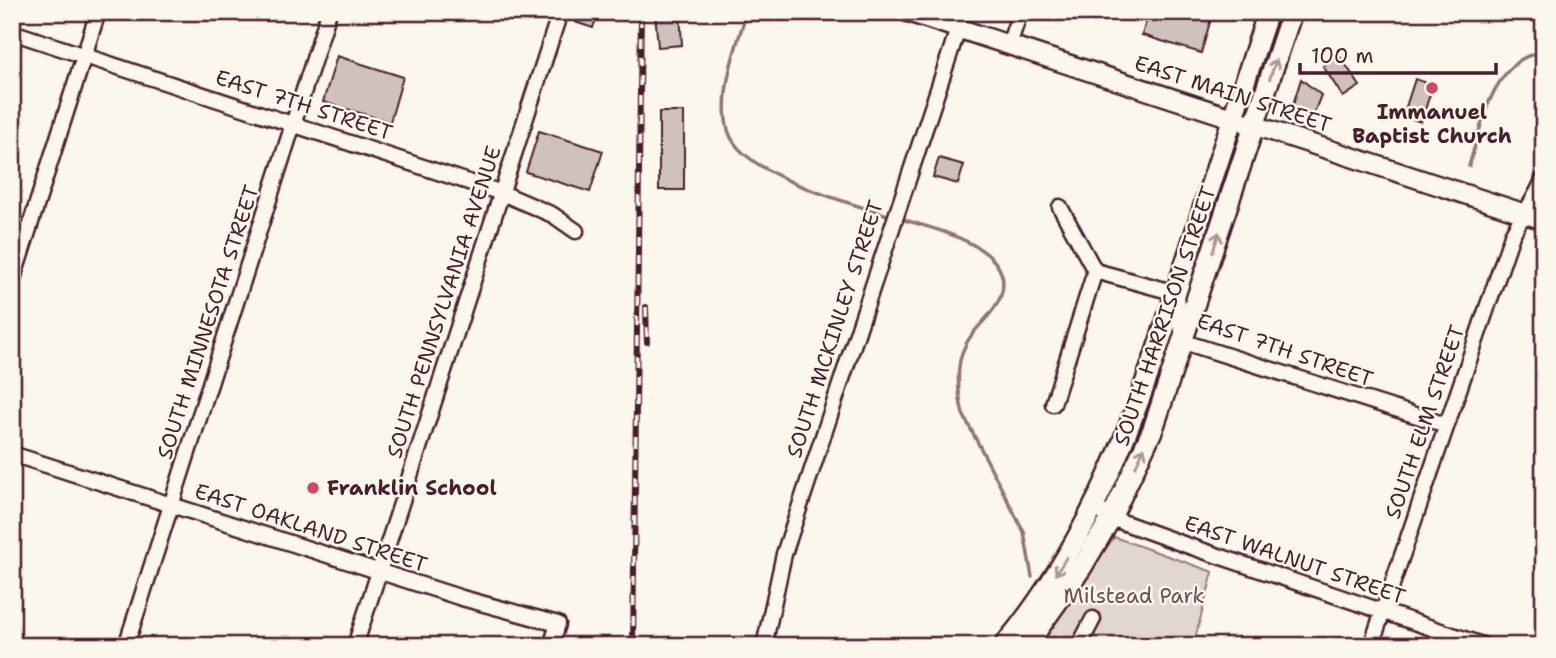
<svg xmlns="http://www.w3.org/2000/svg" width="1556" height="658" viewBox="0 0 1556 658" font-family="'Shantell Sans',sans-serif">
<style>
.green{fill:#e2d7d0;stroke:#967b7e;stroke-width:2}
.lines{fill:none;stroke-linecap:round;stroke-linejoin:round}
.stream{stroke:#907477;stroke-width:3.5}
.building{fill:#cfc2bc;stroke:#4a1f2b;stroke-width:2}
.minor-casing{stroke:#4a1f2b;stroke-width:19}
.tertiary-casing{stroke:#4a1f2b;stroke-width:23}
.secondary-casing{stroke:#4a1f2b;stroke-width:24}
.minor{stroke:#fbf7ec;stroke-width:14}
.tertiary{stroke:#fbf7ec;stroke-width:18}
.secondary{stroke:#fbf7ec;stroke-width:19}
.rail-casing{stroke:#4a1f2b;stroke-width:6}
.rail{stroke:#fbf7ec;stroke-width:3.5;stroke-dasharray:10;stroke-linecap:butt}
.oneway{stroke:#ab9695}
.poi-dot{fill:#d1495b;stroke:#fbf7ec;stroke-width:2.5}
.labels{text-anchor:middle;dominant-baseline:central;stroke-width:5;stroke-linejoin:round;paint-order:stroke}
.street-label{font-size:21px;fill:#4a1f2b;stroke:#fbf7ec}
.poi-label{font-size:21px;font-weight:bold;fill:#4a1f2b;stroke:#fbf7ec}
.park-label{font-size:21px;fill:#704d54;stroke:#fbf7ec}
</style>
<rect width="100%" height="100%" fill="#fbf7ec"/>
<filter id="ink" filterUnits="userSpaceOnUse"><feTurbulence type="fractalNoise" baseFrequency=".0143" numOctaves="2"/><feDisplacementMap in="SourceGraphic" scale="14" xChannelSelector="R" yChannelSelector="G"/><feConvolveMatrix kernelMatrix="1 2 1 2 8 2 1 2 1" color-interpolation-filters="sRGB"/></filter>
<g filter="url(#ink)">
<path class="green" d="M1114,537L1213,572L1193,646H1037Z"/>
<g class="lines">
<g class="stream">
<path d="M747,12C736,46 717,98 729,133C744,176 853,204 894,217"/>
<path d="M1469,166C1479,134 1487,88 1514,65C1521,57 1534,54 1544,51"/>
<path d="M901,219C935,229 1020,248 1000,298C992,317 973,328 965,346C955,365 958,394 963,414L1024,532L1032,577"/>
</g>
</g>
<g class="building">
<path d="M578,12H598L593,28L575,22Z"/>
<path d="M655,12H680L682,45L658,47Z"/>
<path d="M1149,12H1213L1201,53L1142,35Z"/>
<path d="M1339,55L1360,86L1343,97L1323,66Z"/>
<path d="M337,56L403,77L390,122L323,102Z"/>
<path d="M1301,79L1321,95L1310,123L1292,108Z"/>
<path d="M1415,79L1433,85L1421,122L1403,116Z"/>
<rect x="659" y="112" width="25" height="78"/>
<path d="M539,131L603,151L590,192L526,172Z"/>
<path d="M939,158L964,165L958,184L933,177Z"/>
</g>
<g class="lines">
<defs>
<g id="minor">
<path d="M1542,12L1544,13"/>
<path d="M12,32L502,193L553,215L576,231"/>
<path d="M1009,45L1020,12"/>
<path d="M1060,207L1095,271L1176,293L1184,342L1446,425"/>
<path d="M12,282L98,12"/>
<path d="M1053,404L1095,271"/>
<path d="M12,454L462,598L558,624L551,646"/>
<path d="M1094,507L1111,518L1186,545L1485,646"/>
<path d="M126,646L329,12"/>
<path d="M355,646L560,12"/>
<path d="M764,646L784,554L958,29"/>
<path d="M1079,646L1093,619"/>
<path d="M1371,646L1512,235C1522,215 1536,199 1544,178"/>
</g>
<path id="tertiary" d="M908,12L1544,220"/>
<g id="secondary">
<path d="M1004,646C1103,526 1143,394 1190,249C1215,170 1242,91 1268,12"/>
<path d="M1026,646L1082,567L1111,518L1153,429L1292,12"/>
</g>
</defs>
<use href="#minor" class="minor-casing"/>
<use href="#tertiary" class="tertiary-casing"/>
<use href="#secondary" class="secondary-casing"/>
<use href="#minor" class="minor"/>
<use href="#tertiary" class="tertiary"/>
<use href="#secondary" class="secondary"/>
<defs>
<g id="rail">
<path d="M646,307L647,342"/>
<path d="M633,646L641,12"/>
</g>
</defs>
<use href="#rail" class="rail-casing"/>
<use href="#rail" class="rail"/>
</g>
<defs><path id="oneway-shaft" d="M-6 0H5M1.5-3L5.5 0L1.5 3" fill="none" stroke-width="1.6" stroke-linecap="round" stroke-linejoin="round" transform="scale(1.75)"/></defs>
<g class="oneway">
<use href="#oneway-shaft" transform="translate(1273 69) rotate(-71)"/>
<use href="#oneway-shaft" transform="translate(1216 242) rotate(-72)"/>
<use href="#oneway-shaft" transform="translate(1140 457) rotate(-65)"/>
<use href="#oneway-shaft" transform="translate(1061 566) rotate(122)"/>
</g>
</g>
<g class="poi-dot">
<circle cx="1432" cy="88" r="7"/>
<circle cx="313" cy="488" r="7"/>
</g>
<g class="labels">
<g class="street-label">
<text transform="translate(1233 94) rotate(18)">EAST MAIN STREET</text>
<text transform="translate(304 105) rotate(18)">EAST 7TH STREET</text>
<text transform="translate(444 302) rotate(-72)">SOUTH PENNSYLVANIA AVENUE</text>
<text transform="translate(1165 316) rotate(-71)">SOUTH HARRISON STREET</text>
<text transform="translate(208 322) rotate(-72)">SOUTH MINNESOTA STREET</text>
<text transform="translate(835 329) rotate(-72)">SOUTH MCKINLEY STREET</text>
<text transform="translate(1285 350) rotate(19)">EAST 7TH STREET</text>
<text transform="translate(1425 422) rotate(-71)">SOUTH ELM STREET</text>
<text transform="translate(311 528) rotate(18)">EAST OAKLAND STREET</text>
<text transform="translate(1295 560) rotate(19)">EAST WALNUT STREET</text>
</g>
<g class="poi-label">
<text x="1432" y="112">Immanuel<tspan x="1432" dy="24">Baptist Church</tspan></text>
<text x="327" y="488" text-anchor="start">Franklin School</text>
</g>
<g class="park-label">
<text x="1134" y="596">Milstead Park</text>
</g>
</g>
<rect width="1556" height="658" fill="none" stroke="#fbf7ec" stroke-width="42"/>
<rect x="21" y="21" width="1514" height="616" fill="none" stroke="#4a1f2b" stroke-width="2.5" filter="url(#ink)"/>
<path d="M1300 63v10h196v-10" fill="none" stroke="#4a1f2b" stroke-width="3.5"/>
<text x="1311" y="63" font-size="21" fill="#4a1f2b" stroke="#fbf7ec" stroke-width="5" paint-order="stroke">100 m</text>
</svg>
